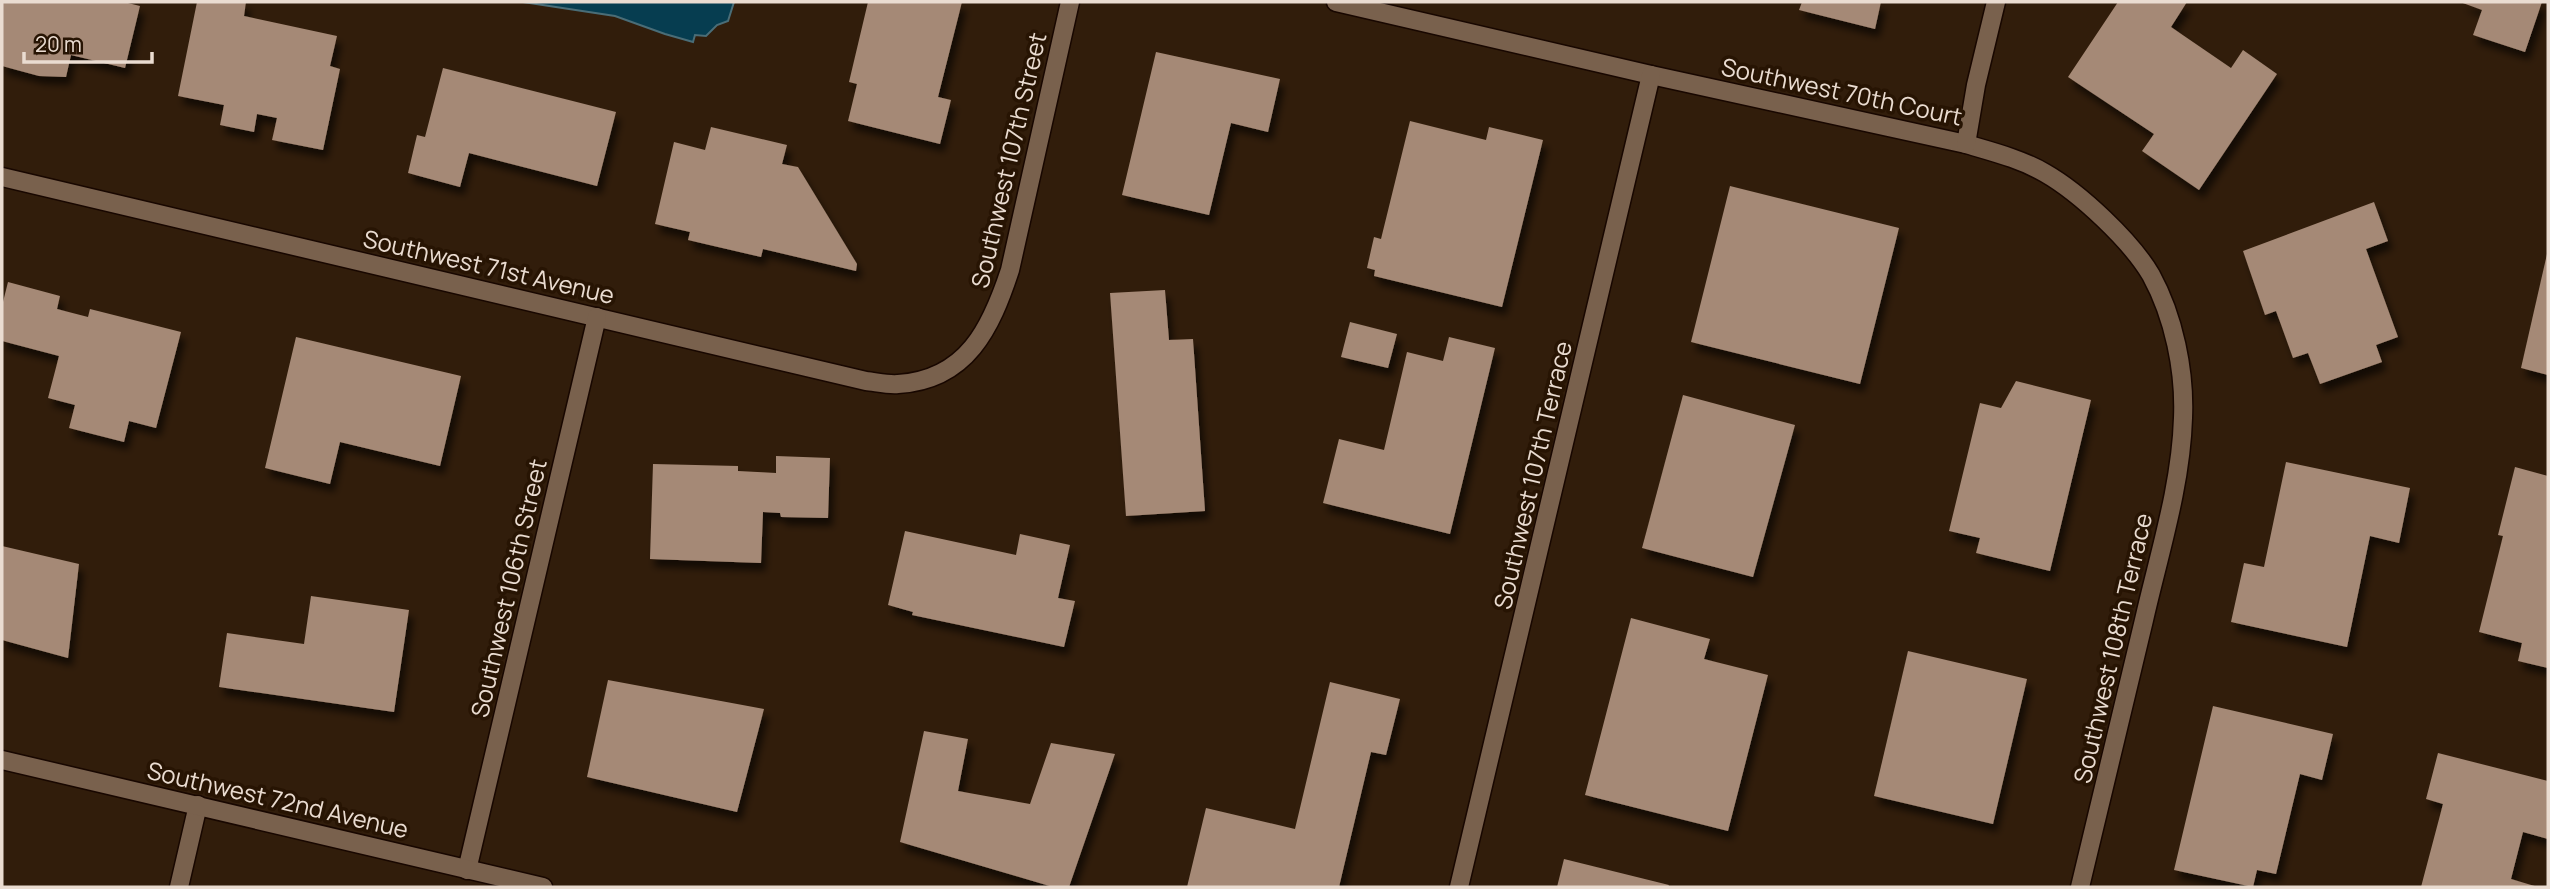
<svg xmlns="http://www.w3.org/2000/svg" width="2550" height="889" viewBox="0 0 2550 889" font-family="Manrope,sans-serif">
<style>
.water{fill:#063d50;stroke:#4a6d77;stroke-width:2}
.building{fill:#a58976;filter:url(#shadow)}
.lines{fill:none;stroke-linecap:round;stroke-linejoin:round}
.minor-casing{stroke:#180700;stroke-width:21}
.tertiary-casing{stroke:#180700;stroke-width:21}
.minor{stroke:#79614d;stroke-width:18}
.tertiary{stroke:#79614d;stroke-width:18}
.labels{text-anchor:middle;dominant-baseline:central;stroke-width:7;stroke-linejoin:round;paint-order:stroke}
.street-label{font-size:24px;fill:#eadcd1;stroke:#271403}
</style>
<defs>
<filter id="shadow"><feDropShadow dx="4.5" dy="8" stdDeviation="3.5" flood-color="#0009"/></filter>
</defs>
<rect width="100%" height="100%" fill="#311d0b"/>
<path class="water" d="M523,2H734L728,21L717,25L706,36L695,35L693,42L665,34L615,16Z"/>
<g class="building">
<path d="M2,2H124L140,6L125,68L71,55L66,77L39,76L2,66Z"/>
<path d="M197,2H246L244,16L337,36L330,66L340,69L323,150L272,140L277,118L257,114L254,132L220,125L224,105L178,96Z"/>
<path d="M868,2H962L938,97L951,100L940,144L848,121L857,84L849,82Z"/>
<path d="M1802,2H1881L1875,29L1799,10Z"/>
<path d="M2118,2H2187L2171,27L2231,68L2243,50L2277,74L2199,190L2142,151L2154,134L2068,77Z"/>
<path d="M2460,2H2542L2525,52L2473,35L2482,10Z"/>
<path d="M1156,52L1280,79L1268,132L1231,123L1209,215L1122,195Z"/>
<path d="M443,68L616,112L597,186L469,153L460,187L408,173L417,135L425,137Z"/>
<path d="M1410,121L1486,140L1489,127L1543,140L1502,307L1374,276L1375,270L1367,268L1374,237L1381,239Z"/>
<path d="M711,127L787,145L782,164L798,167L857,264L856,271L763,249L761,257L688,240L690,232L655,224L674,142L705,150Z"/>
<path d="M1730,186L1899,228L1860,384L1691,342Z"/>
<path d="M2374,202L2388,241L2366,249L2398,337L2376,345L2382,362L2320,384L2308,353L2293,358L2276,311L2265,315L2243,251Z"/>
<path d="M2547,254H2548V375L2521,368Z"/>
<path d="M8,282L60,296L57,309L88,317L90,309L181,332L156,428L129,421L124,442L69,428L75,405L48,398L59,356L2,341V306Z"/>
<path d="M1165,290L1169,340L1193,339L1205,511L1126,516L1110,293Z"/>
<path d="M1350,322L1397,334L1388,368L1341,357Z"/>
<path d="M296,337L461,376L440,466L340,442L330,484L265,468Z"/>
<path d="M1449,337L1495,348L1450,534L1323,503L1339,439L1384,450L1407,352L1443,361Z"/>
<path d="M2016,381L2091,400L2050,571L1976,553L1980,538L1949,531L1980,403L2001,408Z"/>
<path d="M1683,395L1795,425L1753,577L1642,548Z"/>
<path d="M776,456L830,458L828,518L781,517L780,513L763,512L761,563L650,559L653,464L738,466V471L776,473Z"/>
<path d="M2286,462L2410,488L2399,543L2370,536L2347,647L2231,622L2244,563L2264,567Z"/>
<path d="M2515,467L2548,476V668L2518,661L2522,643L2479,632L2503,536L2498,535Z"/>
<path d="M905,531L1016,555L1020,534L1070,545L1058,598L1075,601L1064,647L912,615L913,612L888,605Z"/>
<path d="M2,546L79,564L68,658L2,640Z"/>
<path d="M311,596L409,610L394,712L219,687L227,633L304,644Z"/>
<path d="M1631,618L1710,639L1704,659L1768,675L1728,831L1585,795Z"/>
<path d="M1908,651L2027,679L1993,824L1874,796Z"/>
<path d="M608,680L764,709L737,812L587,777Z"/>
<path d="M1330,682L1400,699L1386,755L1371,752L1339,887H1187L1206,808L1295,829Z"/>
<path d="M2213,706L2333,734L2322,780L2300,774L2276,874L2257,870L2253,887L2174,870Z"/>
<path d="M924,731L968,739L958,791L1030,804L1051,743L1115,754L1069,887H1053L900,842Z"/>
<path d="M2438,753L2548,781V839L2523,832L2511,879L2538,887H2421L2443,804L2426,799Z"/>
<path d="M1564,859L1669,885L1668,887H1557Z"/>
</g>
<g class="lines">
<defs>
<g id="minor">
<path d="M1336,2L1651,75L1966,144C1993,152 2021,159 2045,173C2080,193 2131,241 2151,275C2174,317 2185,371 2183,418C2181,486 2159,554 2144,620C2122,709 2101,798 2080,887"/>
<path d="M1966,144L1976,85L1996,2"/>
<path d="M2,177L866,381C876,382 888,385 898,384C967,380 991,328 1010,270L1070,2"/>
<path d="M467,870L597,317"/>
<path d="M179,887L198,805"/>
<path d="M1459,887L1651,75"/>
</g>
<path id="tertiary" d="M2,760L543,887"/>
</defs>
<use href="#minor" class="minor-casing"/>
<use href="#tertiary" class="tertiary-casing"/>
<use href="#minor" class="minor"/>
<use href="#tertiary" class="tertiary"/>
</g>
<g class="labels">
<g class="street-label">
<text transform="translate(1842 91) rotate(12)">Southwest 70th Court</text>
<text transform="translate(1008 160) rotate(-77)">Southwest 107th Street</text>
<text transform="translate(489 266) rotate(13)">Southwest 71st Avenue</text>
<text transform="translate(1532 475) rotate(-77)">Southwest 107th Terrace</text>
<text transform="translate(508 588) rotate(-77)">Southwest 106th Street</text>
<text transform="translate(2112 648) rotate(-77)">Southwest 108th Terrace</text>
<text transform="translate(278 799) rotate(13)">Southwest 72nd Avenue</text>
</g>
</g>
<rect width="2550" height="889" fill="none" stroke="#eadcd1" stroke-width="7"/>
<path d="M24 52v10h128v-10" fill="none" stroke="#eadcd1" stroke-width="3.5"/>
<text x="35" y="52" font-size="21" fill="#eadcd1" stroke="#271403" stroke-width="5" paint-order="stroke">20 m</text>
</svg>
